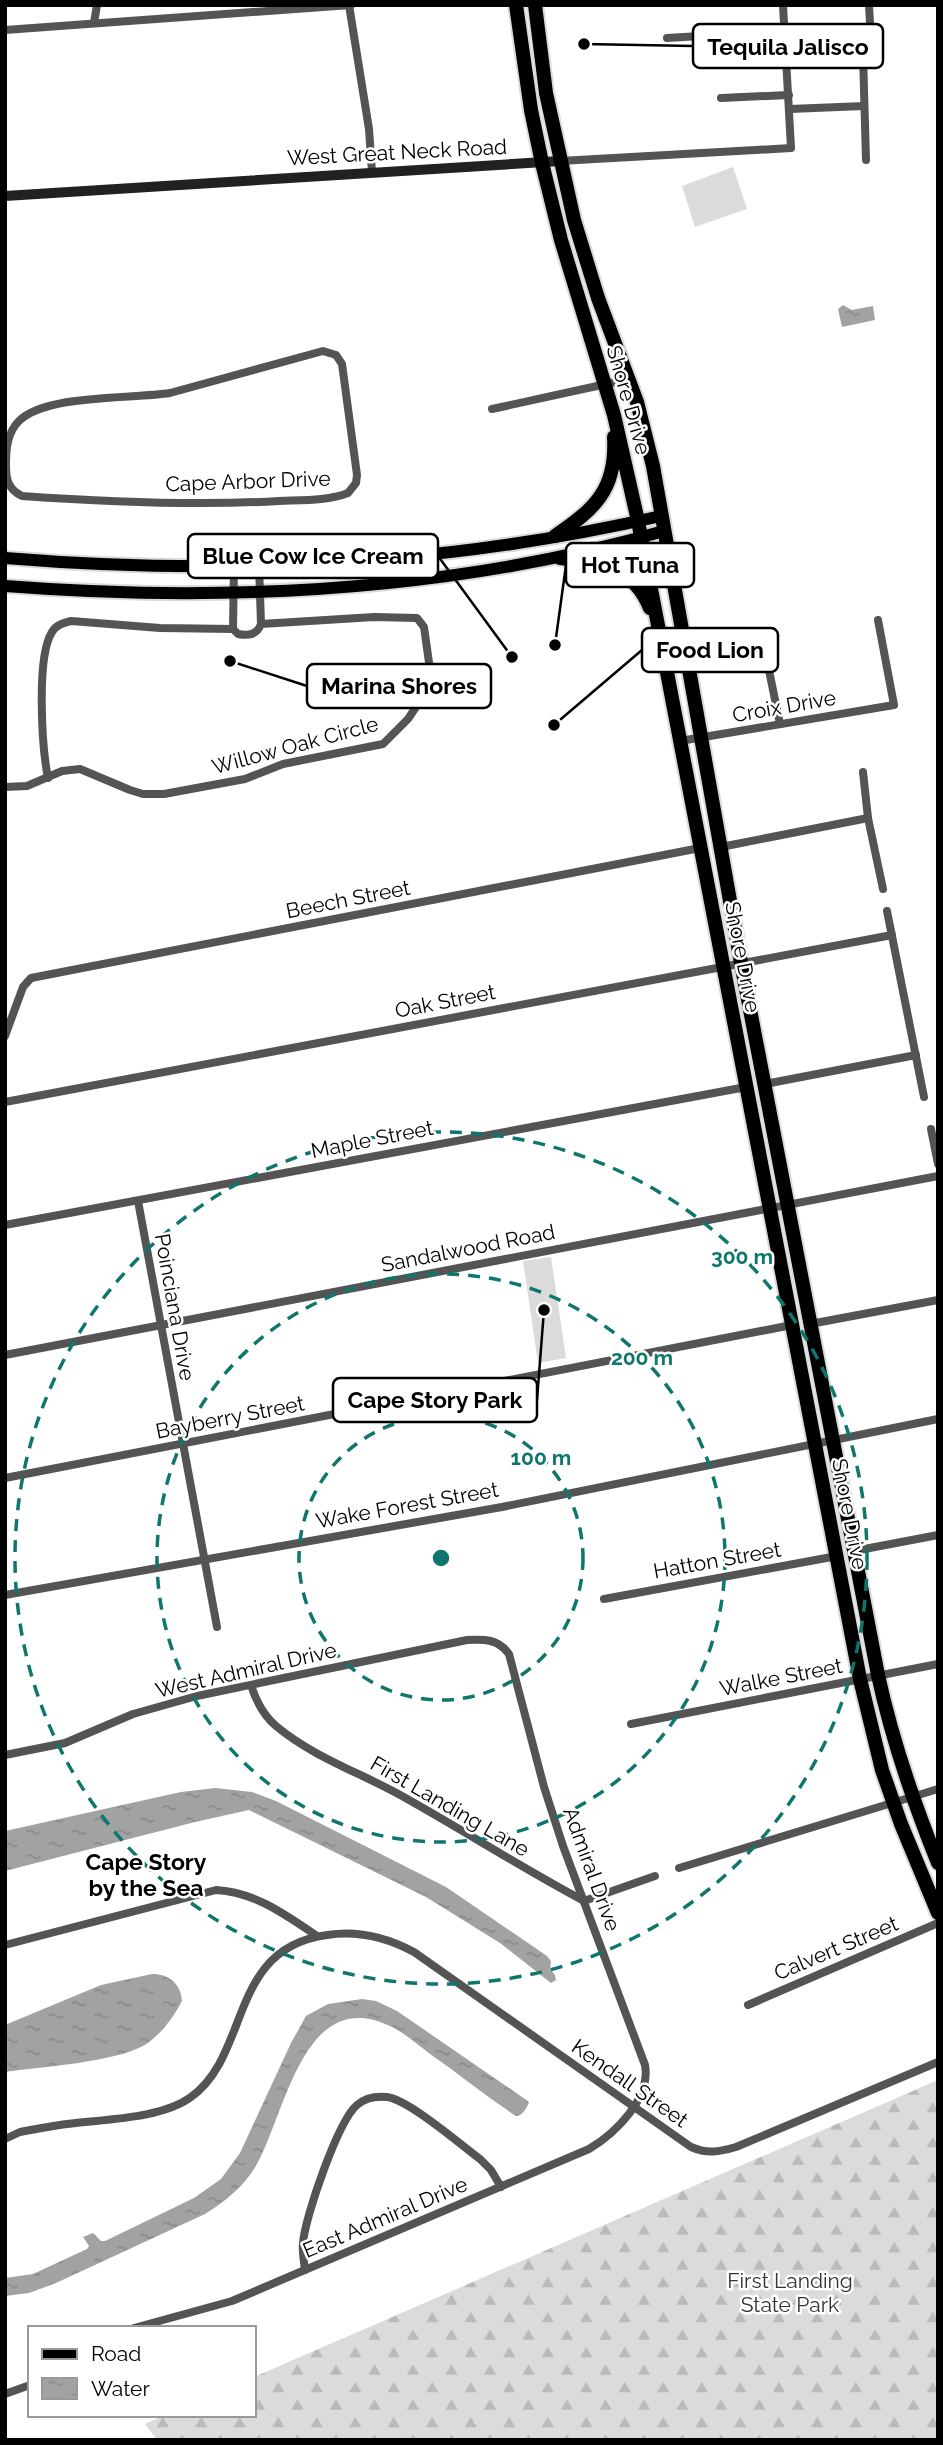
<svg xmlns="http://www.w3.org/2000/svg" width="943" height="2445" viewBox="0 0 943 2445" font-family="Raleway,sans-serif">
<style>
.green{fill:#dbdbdb}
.forest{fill:url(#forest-firs)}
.water{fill:url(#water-ripples)}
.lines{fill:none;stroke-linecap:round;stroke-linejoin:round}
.primary-casing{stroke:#dbdbdb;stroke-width:16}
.highway-casing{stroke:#dbdbdb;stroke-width:18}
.street{stroke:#545454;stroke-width:8}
.secondary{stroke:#212121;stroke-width:10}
.primary{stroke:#000;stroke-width:12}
.highway{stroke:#000;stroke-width:14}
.ring{fill:none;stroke:#0f766e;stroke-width:3.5;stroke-dasharray:12 9}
.labels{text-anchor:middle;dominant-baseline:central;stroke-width:5;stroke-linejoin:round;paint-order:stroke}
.street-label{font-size:21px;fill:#000;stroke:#fff}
.park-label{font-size:21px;fill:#323232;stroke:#fff}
.neighbourhood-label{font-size:23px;font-weight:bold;fill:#000;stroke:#fff}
.centre{fill:#0f766e;stroke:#fff;stroke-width:3.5}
.ring-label{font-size:21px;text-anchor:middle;font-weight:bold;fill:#0f766e;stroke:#fff;stroke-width:5;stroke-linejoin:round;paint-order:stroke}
.leader{fill:none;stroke:#000;stroke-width:2.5}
.callout-dot{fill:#000;stroke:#fff;stroke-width:2.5}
.callout{fill:#fff;stroke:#000;stroke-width:2.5}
.callout-label{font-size:23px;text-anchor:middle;font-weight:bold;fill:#000}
</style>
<defs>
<pattern id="forest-firs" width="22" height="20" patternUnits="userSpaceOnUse" patternTransform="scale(1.75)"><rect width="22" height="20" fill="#dbdbdb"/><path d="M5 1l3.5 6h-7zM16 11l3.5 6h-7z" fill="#bababa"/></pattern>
<pattern id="water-ripples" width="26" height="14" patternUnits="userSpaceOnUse" patternTransform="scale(1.75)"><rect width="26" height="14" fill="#a2a2a2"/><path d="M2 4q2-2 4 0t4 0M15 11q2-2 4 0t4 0" fill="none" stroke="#8a8a8a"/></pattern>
</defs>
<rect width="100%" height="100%" fill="#fff"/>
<g class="green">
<path d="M733,167L747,209L695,227L682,186Z"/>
<path d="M551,1257L566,1358L538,1363L523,1261Z"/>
</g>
<path class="forest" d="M938,2080V2440H157L145,2424L165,2415H254V2377Z"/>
<g class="water">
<path d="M843,305L852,310L873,306L875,320L842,327L838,309Z"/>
<path d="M215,1788L252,1792L276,1801L446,1887L547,1956L551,1961L550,1969L555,1975L556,1980L551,1983L500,1943L426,1897L249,1810L195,1822L5,1871V1831L181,1792Z"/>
<path d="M152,1974C169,1974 181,1984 182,2001C174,2017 159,2037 143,2046C114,2062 41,2067 5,2072V2025L101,1985Z"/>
<path d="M362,1999L376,2001L397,2011L525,2099L529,2102C527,2108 522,2116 516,2116C487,2097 459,2074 430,2054C417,2044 405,2033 390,2026C305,1985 286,2110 258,2162C247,2184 226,2201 205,2214L56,2283L29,2293L5,2296V2278L33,2274L87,2249L89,2246L83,2237L93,2233L101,2241H105L194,2198L221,2179L240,2153L291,2043L306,2016L328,2004Z"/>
</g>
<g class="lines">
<defs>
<g id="primary">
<path d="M5,558C224,576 447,565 661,516"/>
<path d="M5,586C226,603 450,592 664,531"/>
</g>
<g id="highway">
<path d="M516,5L531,110L542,163L561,240L614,415L638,521L860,1679L882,1770L901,1824L938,1913"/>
<path d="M535,5L546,93L574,220L598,298L637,402L653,466L741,963L878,1675C892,1740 913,1801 938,1863"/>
<path d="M555,536C595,509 617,489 614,437"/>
<path d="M560,558C600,562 633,566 650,608"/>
</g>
</defs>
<use href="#primary" class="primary-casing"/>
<use href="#highway" class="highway-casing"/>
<g class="street">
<path d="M349,5L369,129L372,172"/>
<path d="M869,5L871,41"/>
<path d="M94,23L97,5"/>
<path d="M5,30L351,5"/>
<path d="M667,38L785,31"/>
<path d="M863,54L866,160"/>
<path d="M721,98L789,95"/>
<path d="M790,109L864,106"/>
<path d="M560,161L791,148L783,5"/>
<path d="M323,351L336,355L342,364L357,475L356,483L348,493C328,501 301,500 279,501C194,506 107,502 22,496C8,489 6,480 6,465C6,449 7,433 19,421C46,394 132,399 170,393Z"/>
<path d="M492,409L629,379"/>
<path d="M233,629L234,566"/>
<path d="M764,646L780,724"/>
<path d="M680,741L894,705L878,620"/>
<path d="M863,772L868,818L883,889"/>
<path d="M48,778C42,748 36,657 52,632C56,625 63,623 71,621L160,628L233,629L238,634C249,636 257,635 261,624L259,565"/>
<path d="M5,787L27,786L62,771L80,769L130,790L143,794H164L245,779L283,764L383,744L408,719L428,689L431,677L424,627L417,618L374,617L261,624"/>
<path d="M721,847L868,818"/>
<path d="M887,911L924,1097"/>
<path d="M5,1036L23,987L31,978L700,848"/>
<path d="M765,1084L916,1055"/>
<path d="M5,1102L892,935"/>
<path d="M931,1129L938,1164"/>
<path d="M138,1201L217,1627"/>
<path d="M5,1225L746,1087"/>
<path d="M810,1324L938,1300"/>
<path d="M5,1355L938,1176"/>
<path d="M5,1478L792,1325"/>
<path d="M854,1551L938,1535"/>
<path d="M5,1595L502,1507L938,1419"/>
<path d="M604,1599L837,1556"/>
<path d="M251,1685C256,1701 263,1715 276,1726C313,1757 361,1773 402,1796C463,1830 522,1868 584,1901L655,1876"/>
<path d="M631,1724L938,1664"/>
<path d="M5,1755L65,1743L133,1714L197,1696L467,1640C485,1639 498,1639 509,1654L544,1787L563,1846L645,2065C651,2098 616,2133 589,2149L232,2301L134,2328"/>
<path d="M679,1868L938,1789"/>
<path d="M5,1945L216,1890C255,1892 286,1915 317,1936"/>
<path d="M748,2005L938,1923"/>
<path d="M5,2139L20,2132C36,2129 52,2126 67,2124C104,2119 161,2119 191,2097C251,2054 228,1948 327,1935C358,1930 388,1938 414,1952L691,2147C707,2154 719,2152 736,2147L938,2062"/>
<path d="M305,2270C304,2261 302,2252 303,2243C305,2217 338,2121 357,2105C365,2098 377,2096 387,2097C409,2100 460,2144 480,2159L491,2170L501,2187"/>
<path d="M5,2394L30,2385"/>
</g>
<path class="secondary" d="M5,196L560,161"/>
<use href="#primary" class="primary"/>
<use href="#highway" class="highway"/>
</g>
<g class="ring">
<circle cx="441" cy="1558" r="142"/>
<circle cx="441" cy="1558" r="284"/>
<circle cx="441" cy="1558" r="426"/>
</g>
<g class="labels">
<g class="street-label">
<text transform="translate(397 152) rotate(-3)">West Great Neck Road</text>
<text transform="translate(629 400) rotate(74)">Shore Drive</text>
<text transform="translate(248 481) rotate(-2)">Cape Arbor Drive</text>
<text transform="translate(784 706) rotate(-10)">Croix Drive</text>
<text transform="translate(295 745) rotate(-15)">Willow Oak Circle</text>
<text transform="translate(348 899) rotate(-11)">Beech Street</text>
<text transform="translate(743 957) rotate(79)">Shore Drive</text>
<text transform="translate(445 1001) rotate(-11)">Oak Street</text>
<text transform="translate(372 1139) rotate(-11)">Maple Street</text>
<text transform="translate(468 1248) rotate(-11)">Sandalwood Road</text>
<text transform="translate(175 1307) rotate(80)">Poinciana Drive</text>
<text transform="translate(230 1417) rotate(-11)">Bayberry Street</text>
<text transform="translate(407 1505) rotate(-10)">Wake Forest Street</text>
<text transform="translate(850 1514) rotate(79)">Shore Drive</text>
<text transform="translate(717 1560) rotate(-10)">Hatton Street</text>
<text transform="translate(246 1670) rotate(-13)">West Admiral Drive</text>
<text transform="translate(781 1677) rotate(-11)">Walke Street</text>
<text transform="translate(450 1806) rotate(30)">First Landing Lane</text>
<text transform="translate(592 1869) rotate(70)">Admiral Drive</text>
<text transform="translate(836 1948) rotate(-23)">Calvert Street</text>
<text transform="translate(630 2083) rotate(35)">Kendall Street</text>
<text transform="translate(385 2217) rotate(-23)">East Admiral Drive</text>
</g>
<g class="park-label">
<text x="790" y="2280">First Landing<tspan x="790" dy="24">State Park</tspan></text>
</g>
<g class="neighbourhood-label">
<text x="146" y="1861">Cape Story<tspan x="146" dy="26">by the Sea</tspan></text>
</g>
</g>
<circle cx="441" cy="1558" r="10" class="centre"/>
<g class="ring-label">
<text x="742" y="1264">300 m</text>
<text x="642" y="1365">200 m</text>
<text x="541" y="1465">100 m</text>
</g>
<path class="leader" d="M584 44L693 46M512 657L438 556M555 645L566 565M554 725L642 650M230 661L307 686M544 1310L537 1400"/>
<g class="callout-dot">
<circle cx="584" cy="44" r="7"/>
<circle cx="512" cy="657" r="7"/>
<circle cx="555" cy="645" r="7"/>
<circle cx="554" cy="725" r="7"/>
<circle cx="230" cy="661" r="7"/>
<circle cx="544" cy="1310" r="7"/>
</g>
<g class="callout">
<rect x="693" y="24" width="190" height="44" rx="7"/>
<rect x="188" y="534" width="250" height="44" rx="7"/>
<rect x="566" y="543" width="128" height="44" rx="7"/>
<rect x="642" y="628" width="136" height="44" rx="7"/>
<rect x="307" y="664" width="184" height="44" rx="7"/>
<rect x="333" y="1378" width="204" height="44" rx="7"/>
</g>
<g class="callout-label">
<text x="788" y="55">Tequila Jalisco</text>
<text x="313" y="564">Blue Cow Ice Cream</text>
<text x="630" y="573">Hot Tuna</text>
<text x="710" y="658">Food Lion</text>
<text x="399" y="694">Marina Shores</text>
<text x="435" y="1408">Cape Story Park</text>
</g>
<rect width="943" height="2445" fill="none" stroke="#000000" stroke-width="14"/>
<rect x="28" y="2326" width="228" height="91" fill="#ffffff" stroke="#999999" stroke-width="2"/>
<rect x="42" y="2349" width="35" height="10" fill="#000000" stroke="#999999" stroke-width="2"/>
<text x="91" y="2361" font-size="21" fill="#000000">Road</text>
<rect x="42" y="2378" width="35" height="21" fill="url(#water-ripples)" stroke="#999999" stroke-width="2"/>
<text x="91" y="2396" font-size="21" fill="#000000">Water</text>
</svg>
